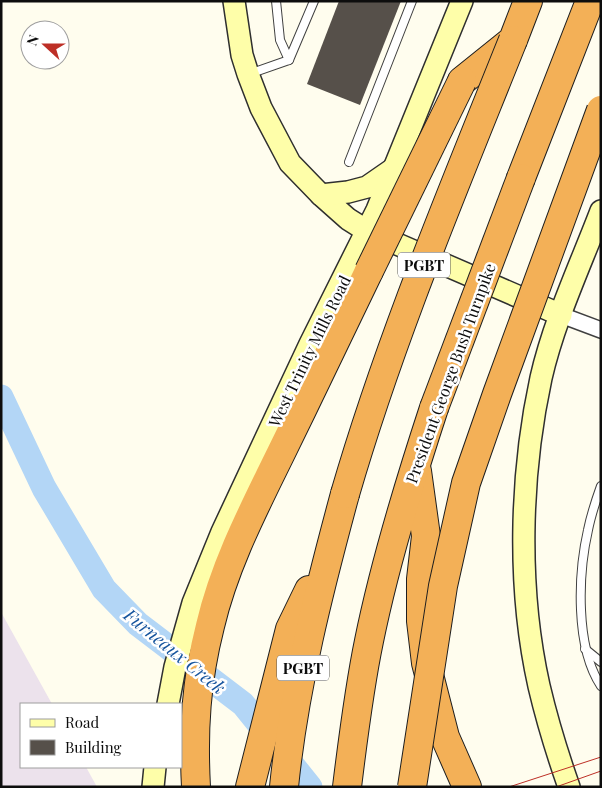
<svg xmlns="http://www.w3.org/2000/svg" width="602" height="788" viewBox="0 0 602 788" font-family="'Playfair Display',serif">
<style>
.industrial{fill:#ece2ec}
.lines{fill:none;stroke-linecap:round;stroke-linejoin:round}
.river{stroke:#b3d6f6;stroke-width:25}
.building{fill:#56504a}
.lane-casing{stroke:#404040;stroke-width:10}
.street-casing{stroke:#404040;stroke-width:18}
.secondary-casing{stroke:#2f2f2f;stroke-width:24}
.highway-casing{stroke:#1e1e1e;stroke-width:30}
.lane{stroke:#fff;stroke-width:8}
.street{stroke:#fff;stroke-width:15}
.secondary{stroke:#fefea9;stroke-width:21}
.highway{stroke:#f3b057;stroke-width:28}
.tram{stroke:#bd2f26;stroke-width:1}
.highway-bridge-casing{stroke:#1e1e1e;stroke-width:30;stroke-linecap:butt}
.highway-bridge{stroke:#f3b057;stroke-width:28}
.labels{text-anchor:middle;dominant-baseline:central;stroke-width:5;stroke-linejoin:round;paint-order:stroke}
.shield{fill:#fff;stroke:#565656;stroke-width:1}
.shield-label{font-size:15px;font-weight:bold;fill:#0d0d0d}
.street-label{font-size:16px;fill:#0d0d0d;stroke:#fff}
.water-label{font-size:18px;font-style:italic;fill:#17559e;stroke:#fff}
</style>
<rect width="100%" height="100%" fill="#fffdee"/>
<path class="industrial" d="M1,612L52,704H21V767H86L97,787H1Z"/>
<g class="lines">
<path class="river" d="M1,397L44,488L104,589L138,624L243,704L310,787"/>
</g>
<path class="building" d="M339,1H401L360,105L307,84Z"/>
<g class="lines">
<defs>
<g id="lane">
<path d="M276,1L280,40L289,60"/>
<path d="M249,74L289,60L314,1"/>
<path d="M349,162L412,1"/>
<path d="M601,486C596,500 591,515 588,530C578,574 575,647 601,686"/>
<path d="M585,649L601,662"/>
</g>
<path id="street" d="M561,315L601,330"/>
<g id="secondary">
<path d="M234,1L242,55L248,74L261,108L290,163L321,195L348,219L367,231L561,315"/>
<path d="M321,195L348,192L367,187L393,169"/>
<path d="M168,704L175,667L193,603L222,532L310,344L377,210L462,1"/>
<path d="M153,787L155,767"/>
<path d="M569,787C557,753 547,720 539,686C517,588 520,475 541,378C554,321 580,266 601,211"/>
</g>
<g id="highway">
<path d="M462,81L513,40L528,1"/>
<path d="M521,178L590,1"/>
<path d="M417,471L426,536L421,579V621L426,663L445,737L467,787"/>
<path d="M196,787C193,730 196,681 210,626C224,566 253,510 280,455C310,394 339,333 369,271"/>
<path d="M250,787L290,629L309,590"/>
<path d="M284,787C294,688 319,590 345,494"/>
<path d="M347,787C353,738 359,689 369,641C385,562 409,484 434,408"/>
</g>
</defs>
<use href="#lane" class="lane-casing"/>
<use href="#street" class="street-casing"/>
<use href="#secondary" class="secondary-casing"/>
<use href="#highway" class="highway-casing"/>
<use href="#lane" class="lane"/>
<use href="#street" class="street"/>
<use href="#secondary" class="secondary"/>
<use href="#highway" class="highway"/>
<g class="tram">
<path d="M509,787L601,757"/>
<path d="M556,787L601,771"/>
</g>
<defs>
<g id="highway-bridge">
<path d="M369,271L462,81"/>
<path d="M434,408L521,178"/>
<path d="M345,494C390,339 453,190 513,40"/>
<path d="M412,787L443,586L466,483L497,394L601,110"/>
</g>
</defs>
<use href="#highway-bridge" class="highway-bridge-casing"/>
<use href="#highway-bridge" class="highway-bridge"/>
</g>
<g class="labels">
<g class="shield">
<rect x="398" y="252.5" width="52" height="25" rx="4"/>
<rect x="277" y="655.5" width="52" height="25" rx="4"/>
</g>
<g class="shield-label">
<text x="424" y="265">PGBT</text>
<text x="303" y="668">PGBT</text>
</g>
<g class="street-label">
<text transform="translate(309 351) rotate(-64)">West Trinity Mills Road</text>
<text transform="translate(450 373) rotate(-70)">President George Bush Turnpike</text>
</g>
<g class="water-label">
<text transform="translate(175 651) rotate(39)">Furneaux Creek</text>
</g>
</g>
<rect width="602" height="788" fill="none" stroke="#0d0d0d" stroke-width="5"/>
<rect x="20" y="703" width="162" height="65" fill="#ffffff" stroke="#9e9e9e"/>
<rect x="30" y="719" width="25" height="8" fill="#fefea9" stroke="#9e9e9e"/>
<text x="65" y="728" font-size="15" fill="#0d0d0d">Road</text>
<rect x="30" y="740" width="25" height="15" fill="#56504a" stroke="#9e9e9e"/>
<text x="65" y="753" font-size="15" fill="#0d0d0d">Building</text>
<g transform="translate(45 45) rotate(291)"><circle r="24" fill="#ffffff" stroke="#9e9e9e"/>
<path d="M0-4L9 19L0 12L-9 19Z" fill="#bd2f26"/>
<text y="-8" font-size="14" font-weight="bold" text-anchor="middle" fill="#0d0d0d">N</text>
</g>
</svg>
